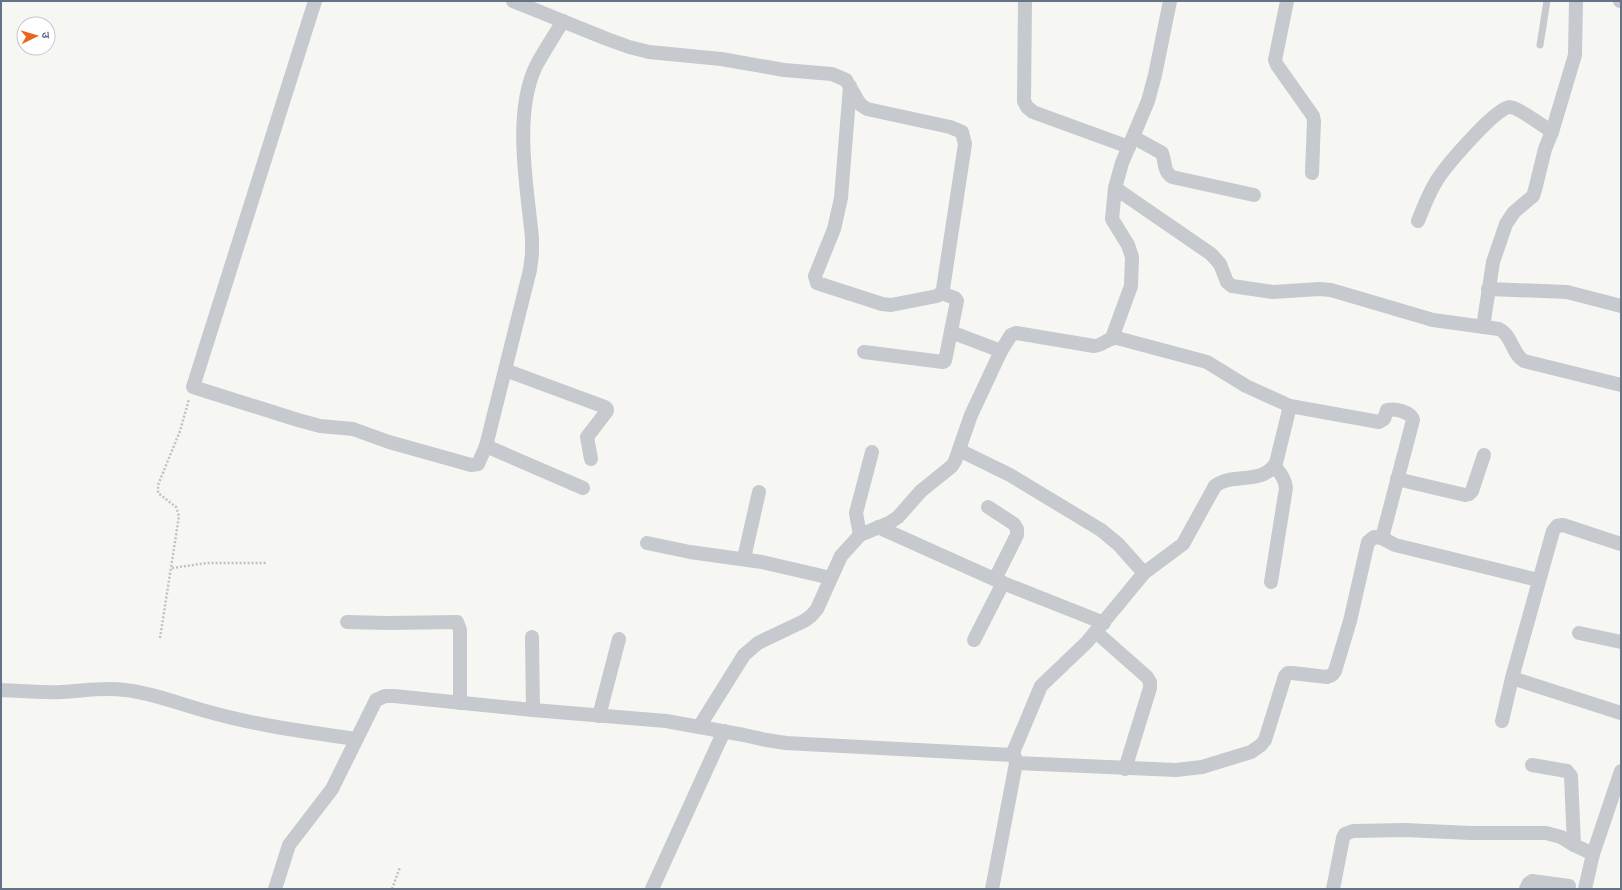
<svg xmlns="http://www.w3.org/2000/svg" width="1622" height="890" viewBox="0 0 1622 890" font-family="'Open Sans','Noto Sans Devanagari',sans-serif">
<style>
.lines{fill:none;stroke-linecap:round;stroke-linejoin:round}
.path{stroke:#c0c1c4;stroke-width:2.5;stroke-dasharray:2 2;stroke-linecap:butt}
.lane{stroke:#c6c9cd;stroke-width:7}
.street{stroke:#c6c9cd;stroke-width:14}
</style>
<rect width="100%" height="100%" fill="#f6f7f3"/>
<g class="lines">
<g class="path">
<path d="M172,568L207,563H266"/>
<path d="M160,638L179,516L176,507L158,493V485L180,431L189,399"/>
<path d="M392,889L400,867"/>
</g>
<path class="lane" d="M1540,45L1547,1"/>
<g class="street">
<path d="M315,1L193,387L298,420L320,426L353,429L389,442L471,465L478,464L486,446L530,270L532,254V238C527,186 513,114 536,66C544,51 554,36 563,21"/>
<path d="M513,1L607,39L629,47L649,52L721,59L784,70L832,74L846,80L858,101L861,105L867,109L950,127L962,132L965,144L943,289L941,293L937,296L891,305L882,304L817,283L815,276L834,229L841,198L850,86"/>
<path d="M1025,1L1024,101L1027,107L1033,112L1129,147"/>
<path d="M1287,1L1275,60L1277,65L1313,116L1314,121L1312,173"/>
<path d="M1620,1H1621"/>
<path d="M1133,137L1162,153C1166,163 1163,171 1172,177L1254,195"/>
<path d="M1115,188L1211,254L1220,264L1227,282L1232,286L1273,292L1319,289L1331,290L1433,320L1499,329C1512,335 1512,354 1524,361L1621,385"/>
<path d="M1418,221C1424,206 1430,190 1439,177C1448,164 1497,106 1510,107C1517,107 1545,127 1552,132"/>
<path d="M1488,289L1567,292L1621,306"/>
<path d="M1483,327L1493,262L1506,224L1514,212L1533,196L1535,190L1545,149L1552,132L1575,55L1576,1"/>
<path d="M951,332L1001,351"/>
<path d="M1112,338L1131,286L1132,257L1128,245L1112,219L1115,188L1122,163L1148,101L1155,75L1170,1"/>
<path d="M864,352L943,362L945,361L957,301L955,298L941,293"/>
<path d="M505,370L605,407L607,409V411L587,437L591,459"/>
<path d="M486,446L583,488"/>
<path d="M959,450L1010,475L1101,530L1118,544L1144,573"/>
<path d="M1397,479L1465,495L1469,494L1472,491L1484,455"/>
<path d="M988,507L1014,524L1017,529V535L995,579"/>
<path d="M878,527L1003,583L1104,623"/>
<path d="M860,535L856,513L872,452"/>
<path d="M647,543L690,552L762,562L831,578"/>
<path d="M744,558L759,492"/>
<path d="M1271,582L1286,488C1285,478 1280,473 1274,466"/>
<path d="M347,622L388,623L457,622L460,630V703"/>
<path d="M1096,632L1147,677L1150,682V688L1125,769"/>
<path d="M1579,633L1621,642"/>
<path d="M532,637L533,710"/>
<path d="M974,640L1003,583"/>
<path d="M1512,678L1621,713"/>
<path d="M1,690C21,691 41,693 62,692C83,691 104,687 125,690C155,693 184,706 213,713C260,726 308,732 356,739"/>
<path d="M599,716L619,639"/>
<path d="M1502,721L1512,678L1553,531L1557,526L1563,525L1621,544"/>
<path d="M699,727L744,655L758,643L804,621L811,616L817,609L841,556L860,535L889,523L898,517L921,491L952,466L955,461L971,415L1001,351L1011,335L1016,333L1094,346C1103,346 1108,337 1117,338L1207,362L1246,386L1290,406L1379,422L1384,419L1387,410C1395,408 1411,412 1413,420L1382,538"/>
<path d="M1012,755L1041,686L1087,642L1144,573L1183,544L1215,486C1232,472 1262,486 1276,463L1290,406"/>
<path d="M1016,763L1176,770L1202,767L1251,752L1261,745L1265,740L1285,676L1288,673H1292L1327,677L1332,675L1335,671L1350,621L1368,542L1374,537L1382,538L1395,545L1538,580"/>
<path d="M1532,765L1567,771L1571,776L1574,845"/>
<path d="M275,889L289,845L332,789L376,700L385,696H394L533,710L666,721L744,735L766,740L786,743L1012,755L1015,757L1016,763L992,889"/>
<path d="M652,889L724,731"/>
<path d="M1333,889L1343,838L1345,834L1353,831L1405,830L1471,833H1546L1561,837L1574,845L1593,854"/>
<path d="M1526,889L1529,883L1532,881L1569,886"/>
<path d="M1585,889L1593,854L1621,771"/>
</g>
</g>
<rect width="1622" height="890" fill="none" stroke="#647386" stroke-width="4"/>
<g transform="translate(36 36) rotate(85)"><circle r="19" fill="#ffffff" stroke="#c1c7cf"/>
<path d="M0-3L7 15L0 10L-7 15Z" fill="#ec651d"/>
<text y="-6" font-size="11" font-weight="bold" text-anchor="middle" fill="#647386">उ</text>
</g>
</svg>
